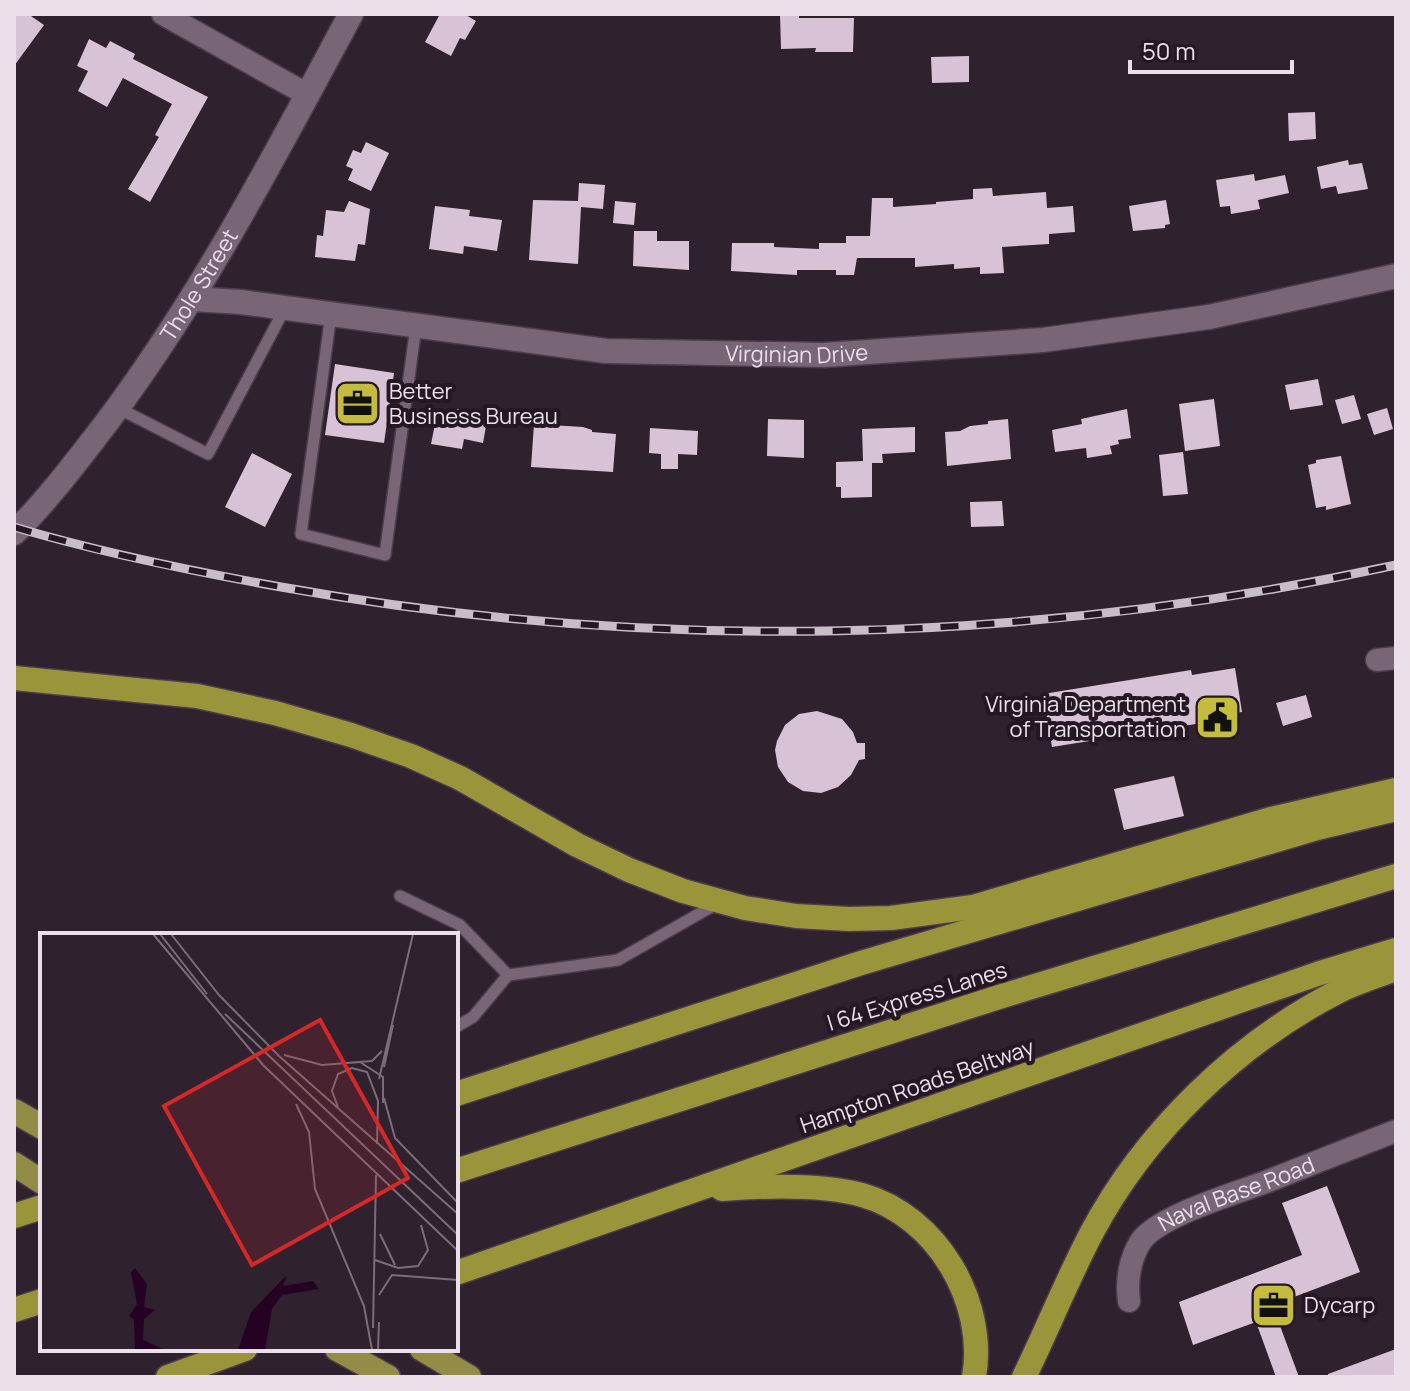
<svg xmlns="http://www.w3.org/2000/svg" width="1410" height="1391" viewBox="0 0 1410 1391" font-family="Manrope,sans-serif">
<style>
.building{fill:#d7c3d5}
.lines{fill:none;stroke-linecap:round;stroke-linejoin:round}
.service-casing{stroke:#4b3d4a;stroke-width:14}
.minor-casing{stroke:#4b3d4a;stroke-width:25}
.tertiary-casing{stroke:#4b3d4a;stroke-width:27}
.trunk-casing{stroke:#4b3d4a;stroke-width:27}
.motorway-casing{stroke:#4b3d4a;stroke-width:27}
.service{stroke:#786575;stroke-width:11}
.minor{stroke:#786575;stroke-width:22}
.tertiary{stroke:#786575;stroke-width:24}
.trunk{stroke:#938c46;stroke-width:24}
.motorway{stroke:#9a953b;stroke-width:24}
.rail-casing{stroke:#c9bdc8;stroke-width:9}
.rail{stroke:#261725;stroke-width:6;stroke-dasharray:18;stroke-linecap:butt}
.labels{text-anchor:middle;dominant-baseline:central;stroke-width:8;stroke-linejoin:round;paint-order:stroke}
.street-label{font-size:22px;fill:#ebe0ea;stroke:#261725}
.poi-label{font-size:22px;fill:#ebe0ea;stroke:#261725;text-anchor:start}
.inset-road{fill:none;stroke:#7b6d7a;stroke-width:2}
.view{fill:#d62828;fill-opacity:0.15;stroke:#d62828;stroke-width:4}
.inset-edge{fill:none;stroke:#ebe0ea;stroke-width:4}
</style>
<rect width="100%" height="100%" fill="#30212f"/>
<g class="building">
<path d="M14,14H28L44,25L14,66Z"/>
<path d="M440,14H464L476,21L465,40L460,38L451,56L425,42Z"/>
<path d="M780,14H799V18H854L853,52H815L816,48L781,49Z"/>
<path d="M89,39L106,48L110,41L135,54L133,59L208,97L150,202L128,189L159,137L155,135L172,104L123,78L107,107L78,91L88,71L77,66Z"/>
<path d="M969,56V82L932,83L931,57Z"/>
<path d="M1315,112L1316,139L1289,141L1288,113Z"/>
<path d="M366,142L389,153L371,191L348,180L353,169L346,166L353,150L361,153Z"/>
<path d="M1348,160L1349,165L1362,163L1368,189L1338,194L1336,186L1321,189L1317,167Z"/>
<path d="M1254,174L1255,181L1285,175L1289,193L1258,200L1260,209L1231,214L1230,206L1220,207L1216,180Z"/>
<path d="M579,183L605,185L603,209L581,207L578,264L529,260L533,200L578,201Z"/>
<path d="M992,188L993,196L1046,192L1047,208L1073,206L1075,232L1049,234V244L1002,247L1004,273L980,274V267L954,269V264L915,267V258H857L854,275H836V270H797V275L731,271L732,243H774V247L819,249V243H846V236H870L872,198H893V207L936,204V202L973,199V189Z"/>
<path d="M1166,200L1170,224L1165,225V228L1133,231L1129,206Z"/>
<path d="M349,201L370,209L365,245L358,244L355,261L315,257L317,235L323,236L326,210L344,212Z"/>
<path d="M615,201L636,203L634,225L613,223Z"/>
<path d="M435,206L470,210L469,216L502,220L497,251L464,246L463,254L429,249Z"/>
<path d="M634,231H657V241H689V270L633,266Z"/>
<path d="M335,364L394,373L384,443L325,435Z"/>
<path d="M1318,379L1323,405L1290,410L1285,385Z"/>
<path d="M1354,395L1361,419L1342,424L1335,400Z"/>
<path d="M1214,399L1220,446L1185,451L1179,404Z"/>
<path d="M1387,408L1393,429L1374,435L1367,414Z"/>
<path d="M457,409L488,415L483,443L464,439L462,449L431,444L437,414L456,418Z"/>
<path d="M1127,409L1131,438L1118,440L1119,444L1110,446L1112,454L1087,458L1086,448L1055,452L1052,430L1082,424L1081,419Z"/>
<path d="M768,419L804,420V458L767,456Z"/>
<path d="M1008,419L1011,459L947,466L945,432L960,431L970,426L988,424V421Z"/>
<path d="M534,424L583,427L592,430V432L616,434L613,472L531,467Z"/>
<path d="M915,427V452L882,454L883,463H872V497L841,498V487H836V462L863,461L862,429Z"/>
<path d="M650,428L698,431L697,455L678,454V469H661V454L649,453Z"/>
<path d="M1183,452L1188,494L1163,496L1159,455Z"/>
<path d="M252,453L292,474L265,527L225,507Z"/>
<path d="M1341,456L1351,504L1326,510V506L1316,508L1308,465L1316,463V460Z"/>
<path d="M1002,501L1004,526L971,527L970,502Z"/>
<path d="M1235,668L1242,712L1226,714L1227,719L1052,747L1043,694L1191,670L1192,675Z"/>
<path d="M1306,695L1312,717L1283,726L1276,703Z"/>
<path d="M817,711L842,719L853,732L857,743H865V759L859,760L851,775L838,787L821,793L803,791L788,782L778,767L775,750L777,741L785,725L799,714Z"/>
<path d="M1174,776L1184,816L1124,830L1114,789Z"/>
<path d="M1327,1186L1360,1272L1286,1300L1290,1309L1276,1315L1299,1377H1276L1256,1322L1193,1345L1179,1302L1302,1255L1282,1203Z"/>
<path d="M1396,1349V1377H1328V1374Z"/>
</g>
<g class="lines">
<defs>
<g id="service">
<path d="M331,314L301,534L385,555L416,326"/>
<path d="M118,408L208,454L285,308"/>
<path d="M400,896L460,925L508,975L618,960L718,903"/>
<path d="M456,1027L473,1017L508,975"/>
</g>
<g id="minor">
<path d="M163,14L308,95"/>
<path d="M1377,660L1396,658"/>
<path id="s1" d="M1129,1301C1126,1281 1130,1258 1141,1241C1159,1216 1233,1194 1263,1183C1307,1166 1351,1148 1396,1131"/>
</g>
<g id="tertiary">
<path id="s2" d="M192,299L241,302L606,351L824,355L1043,340L1209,317L1396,276"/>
<path id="s3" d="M14,533C47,501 76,462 104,426C201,298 275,155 351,14"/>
</g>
<g id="trunk">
<path d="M14,1111L42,1127"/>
<path d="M14,1164L42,1182"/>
<path d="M337,1349L388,1377"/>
<path d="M422,1349L469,1377"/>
</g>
<g id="motorway">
<path d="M14,678L197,696L275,713L351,735L411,756L460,778L577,845L629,870L683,891L745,908L796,916L849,919L891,918L973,907L1271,819L1396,790"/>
<path d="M456,1094L861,963L1317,828L1396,809"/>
<path d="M456,1171L999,997L1396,876"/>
<path d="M722,1189C763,1186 822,1184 862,1195C937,1216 987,1302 974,1377"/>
<path d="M14,1216L42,1207"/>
<path d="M456,1273L1320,973L1396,950"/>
<path d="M14,1310L42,1301"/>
<path d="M168,1377L245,1349"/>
<path d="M1024,1377C1047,1330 1067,1280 1091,1234C1145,1132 1237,1043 1339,991C1357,982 1377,976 1396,969"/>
</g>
</defs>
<use href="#service" class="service-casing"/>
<use href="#minor" class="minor-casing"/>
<use href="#tertiary" class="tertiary-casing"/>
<use href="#trunk" class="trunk-casing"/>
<use href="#motorway" class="motorway-casing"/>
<use href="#service" class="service"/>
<use href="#minor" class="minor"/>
<use href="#tertiary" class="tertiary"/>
<use href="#trunk" class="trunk"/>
<use href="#motorway" class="motorway"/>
<defs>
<path id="rail" d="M14,527C102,553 191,571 281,587C650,653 1030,645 1396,565"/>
</defs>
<use href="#rail" class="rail-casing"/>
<use href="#rail" class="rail"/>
</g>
<defs>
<symbol id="office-square" viewBox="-11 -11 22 22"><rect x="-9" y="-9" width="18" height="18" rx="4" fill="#c4bc3e" stroke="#261725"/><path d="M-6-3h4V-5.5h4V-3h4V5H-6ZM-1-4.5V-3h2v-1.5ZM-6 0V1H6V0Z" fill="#111"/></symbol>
<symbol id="civic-square" viewBox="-11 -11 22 22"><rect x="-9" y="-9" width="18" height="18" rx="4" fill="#c4bc3e" stroke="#261725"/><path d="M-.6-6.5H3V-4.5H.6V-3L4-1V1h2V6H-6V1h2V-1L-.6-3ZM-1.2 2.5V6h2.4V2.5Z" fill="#111"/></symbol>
</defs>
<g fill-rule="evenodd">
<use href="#office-square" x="332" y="378" width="51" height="51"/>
<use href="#civic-square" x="1192" y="692" width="51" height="51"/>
<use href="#office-square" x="1248" y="1280" width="51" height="51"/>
</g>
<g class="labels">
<g class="street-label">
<text stroke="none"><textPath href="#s3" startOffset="310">Thole Street</textPath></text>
<text stroke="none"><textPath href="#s2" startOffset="608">Virginian Drive</textPath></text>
<text transform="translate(917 996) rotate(-17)">I 64 Express Lanes</text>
<text transform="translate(917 1086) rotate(-19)">Hampton Roads Beltway</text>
<text stroke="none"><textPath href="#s1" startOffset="170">Naval Base Road</textPath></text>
</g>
<g class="poi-label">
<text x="389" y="391">Better<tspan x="389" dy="25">Business Bureau</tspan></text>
<text x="1186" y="704" text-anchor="end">Virginia Department<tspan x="1186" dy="25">of Transportation</tspan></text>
<text x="1304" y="1305">Dycarp</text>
</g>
</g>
<g transform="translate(40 933)">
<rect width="418" height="418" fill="#30212f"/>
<path d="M95,335L107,351L104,374L115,377L104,386L103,407L125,417H95L94,387L89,383L97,371L91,339ZM246,343V347L243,350L244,353L273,348L279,356L242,362L232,376L225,417H198L211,379Z" fill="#250224"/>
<path class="inset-road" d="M113,1L223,132L418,318M120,1L167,61M131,1L179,62L239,123L418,281M185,81L418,302M244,122L282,132L332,128L342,118M320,129L343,144V170M344,134L353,92M339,146L373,1M344,165L355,205L418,270M256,171L269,199L275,256L324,373L332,417M298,174L292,158L298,141L312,135L327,139L338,168L337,211M340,301L355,332M335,327L358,335L378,333L388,317L381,292M339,362L352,342L418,347M333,395L336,242M338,417L339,389"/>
<path class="view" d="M280,87L368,245L212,332L124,173Z"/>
<rect width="418" height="418" class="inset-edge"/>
</g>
<rect width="1410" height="1391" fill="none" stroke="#ebe0ea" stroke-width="32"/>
<path d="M1130 60v12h162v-12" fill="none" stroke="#ebe0ea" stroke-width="4"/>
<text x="1142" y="60" font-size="24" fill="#ebe0ea" stroke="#261725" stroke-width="6" paint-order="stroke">50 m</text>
</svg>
